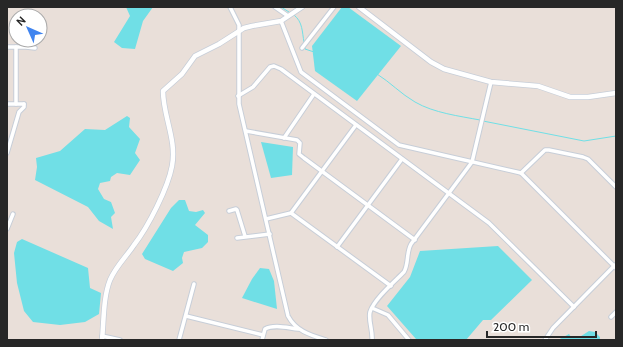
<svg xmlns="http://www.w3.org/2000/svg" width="623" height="347" viewBox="0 0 623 347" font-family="Cabin,sans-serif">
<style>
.water{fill:#70dfe6}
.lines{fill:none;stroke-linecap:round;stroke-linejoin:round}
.stream{stroke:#70dfe6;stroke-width:1}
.minor-casing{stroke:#c7ced8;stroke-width:5.5}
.tertiary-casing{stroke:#c7ced8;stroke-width:6}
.minor{stroke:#fff;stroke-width:3.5}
.tertiary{stroke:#fff;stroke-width:4.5}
</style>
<rect width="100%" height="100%" fill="#e9dfd9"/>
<g class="water">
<path d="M126,7H153L143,21L135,49L122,48L114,42L130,16Z"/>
<path d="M342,7H348L401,46L357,101L315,71L312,46Z"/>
<path d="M127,116L130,118L129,127L140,139L135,153L140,160L130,175L117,173L111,177L110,181L100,183L98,189L104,199L111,202L115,213L111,217L113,229L99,221L88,207L35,180L37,167L36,158L60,151L85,129L105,130Z"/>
<path d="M261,142L293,147L292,175L271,178Z"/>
<path d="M179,200H185L189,211L196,212L203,210L205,213L195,225L208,235V242L202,248L184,252L182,258L183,263L173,271L145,259L142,254L171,208Z"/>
<path d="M22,239L88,268L90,288L101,293L99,314L85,322L60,325L33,322L24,311L17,283L14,253L17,242Z"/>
<path d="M498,246L532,280L491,320H483L466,340H418L416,339L387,306L410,277L420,251Z"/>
<path d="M260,268L269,269L274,281L277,309L242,298L252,279Z"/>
<path d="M589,331L595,332L600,337V340H558L569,334L571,337L578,338Z"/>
</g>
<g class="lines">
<g class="stream">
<path d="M281,7L289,12"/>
<path d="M294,15C303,22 302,32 304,42"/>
<path d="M305,48V49L314,52"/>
<path d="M377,74C390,82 401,94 415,102C434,113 459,116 480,120"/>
<path d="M483,121L584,141L616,136"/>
</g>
<defs>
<g id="minor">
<path d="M230,7L239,25V104L288,316C296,331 310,335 326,340"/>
<path d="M275,7L288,16"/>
<path d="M281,21L301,72L399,145L521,173L545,150H549L583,157L588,159L616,187"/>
<path d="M7,47H26L35,48"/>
<path d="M302,48L334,7"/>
<path d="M238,96L253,87L270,67L274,66L281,69L489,223L574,307"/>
<path d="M7,104H24"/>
<path d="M16,104V47"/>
<path d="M246,131L297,140L300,143L299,154L304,158L415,240"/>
<path d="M284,138L314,94"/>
<path d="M7,153L19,112L24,107V104"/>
<path d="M521,173L616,268"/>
<path d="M229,211L236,209L237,210L245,236"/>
<path d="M291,213L391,286"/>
<path d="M266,219L291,213L356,125"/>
<path d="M7,229L13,214"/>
<path d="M237,238L270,234"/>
<path d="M337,247L402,159"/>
<path d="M372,308L388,315L409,340"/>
<path d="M186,316L263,335"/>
<path d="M611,317L616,312"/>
<path d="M102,336L120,340"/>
<path d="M179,340L194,284"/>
<path d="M262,340L265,329C274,324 288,328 298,329"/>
<path d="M372,340C373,331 368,320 370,312C374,299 394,282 404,272C409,263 406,253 411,244L472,162L491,82"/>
<path d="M545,340L553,328L615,265"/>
</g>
<g id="tertiary">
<path d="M359,7L431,62L444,69L491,82L538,86L570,97H588L616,93"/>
<path d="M102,340C104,320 103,298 110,280C116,266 126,257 134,245C148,227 168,188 172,166C177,140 163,116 163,91L182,74L195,56L219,44L244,28L252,26L281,21L302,7"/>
</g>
</defs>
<use href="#minor" class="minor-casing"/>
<use href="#tertiary" class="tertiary-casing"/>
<use href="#minor" class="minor"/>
<use href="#tertiary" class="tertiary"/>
</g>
<rect width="623" height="347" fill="none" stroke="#272727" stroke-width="16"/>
<g transform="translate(28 28) rotate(315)"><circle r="19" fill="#ffffff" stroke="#a9a9a9"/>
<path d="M0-3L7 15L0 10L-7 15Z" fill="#4084ef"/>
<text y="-6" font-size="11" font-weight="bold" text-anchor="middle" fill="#272727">N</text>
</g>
<path d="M487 331v6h109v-6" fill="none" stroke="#272727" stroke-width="2"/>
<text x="493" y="331" font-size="12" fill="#272727" stroke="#ffffff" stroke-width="3" paint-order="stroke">200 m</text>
</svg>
